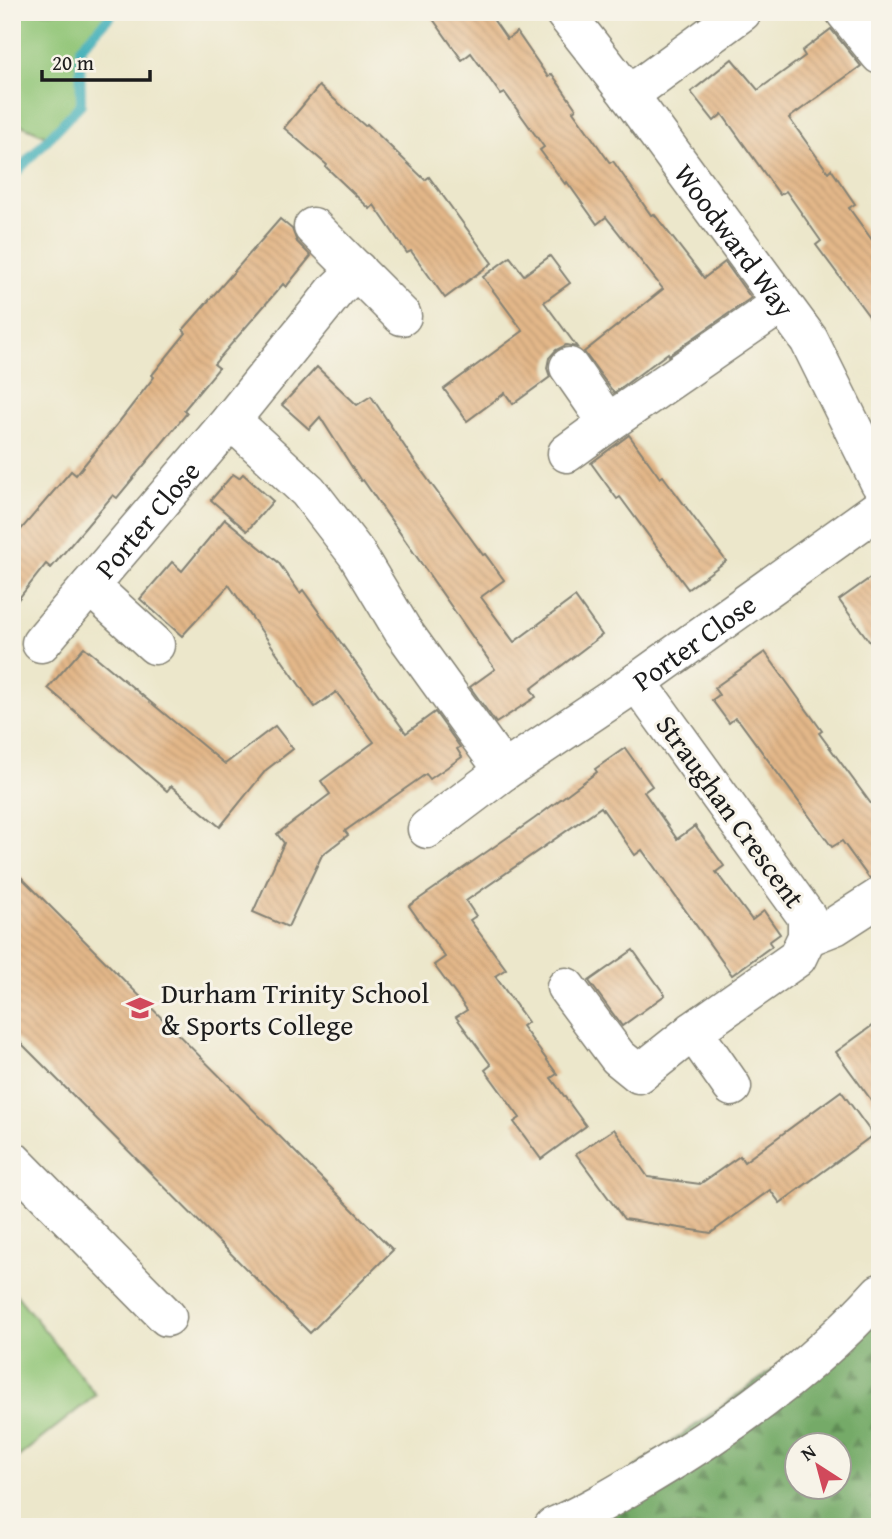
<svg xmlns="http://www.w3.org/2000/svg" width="892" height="1539" viewBox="0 0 892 1539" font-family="'Gentium Book Plus',serif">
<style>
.green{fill:#90c576;stroke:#567049;stroke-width:2}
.forest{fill:url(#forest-firs);stroke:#486342;stroke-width:2;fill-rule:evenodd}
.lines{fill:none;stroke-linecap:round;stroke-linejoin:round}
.stream{stroke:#3daeb8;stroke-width:10}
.building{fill:url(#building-back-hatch)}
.minor-casing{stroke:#848274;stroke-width:41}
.minor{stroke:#fff;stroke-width:38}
.labels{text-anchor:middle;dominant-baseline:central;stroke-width:6;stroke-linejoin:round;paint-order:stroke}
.street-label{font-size:28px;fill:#1c1c1c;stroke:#f7f3e8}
.poi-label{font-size:28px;fill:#1c1c1c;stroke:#f7f3e8;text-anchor:start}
</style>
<defs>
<pattern id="forest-firs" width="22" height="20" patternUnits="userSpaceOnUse" patternTransform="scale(1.75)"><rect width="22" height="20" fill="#74aa67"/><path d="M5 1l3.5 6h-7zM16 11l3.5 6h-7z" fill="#5e8a54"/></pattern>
<pattern id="building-back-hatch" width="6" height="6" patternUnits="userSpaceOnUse" patternTransform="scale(1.75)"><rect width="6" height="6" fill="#e3b789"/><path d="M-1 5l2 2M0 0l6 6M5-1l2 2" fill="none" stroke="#c29d76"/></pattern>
</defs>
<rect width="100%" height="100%" fill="#f7f3e8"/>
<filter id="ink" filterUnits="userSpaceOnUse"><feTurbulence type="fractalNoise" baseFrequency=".0143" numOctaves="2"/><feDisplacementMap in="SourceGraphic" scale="14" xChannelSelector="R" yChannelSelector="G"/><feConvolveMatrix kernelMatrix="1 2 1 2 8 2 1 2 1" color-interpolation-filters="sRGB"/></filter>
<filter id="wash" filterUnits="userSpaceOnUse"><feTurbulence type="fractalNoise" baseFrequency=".00686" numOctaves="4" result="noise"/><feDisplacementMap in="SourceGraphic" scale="28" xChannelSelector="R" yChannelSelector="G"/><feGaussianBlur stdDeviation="1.57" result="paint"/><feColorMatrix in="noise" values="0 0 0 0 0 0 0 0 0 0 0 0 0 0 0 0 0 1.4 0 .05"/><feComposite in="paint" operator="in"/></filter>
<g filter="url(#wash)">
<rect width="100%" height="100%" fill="#ece7cb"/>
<g class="green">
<path d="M12,12H114L80,48L81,104L49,137L12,121Z"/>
<path d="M12,1289L96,1395L12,1462Z"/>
</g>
<path class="forest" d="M880,1293V1527H553ZM798,1444H840V1486H798Z"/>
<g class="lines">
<path class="stream" d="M12,177L81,104L80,48L114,12"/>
</g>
<g id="blocks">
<g class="building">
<path d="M428,12H488L507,39L517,32L548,77L552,74L576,109L573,111L610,163L613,161L651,215L654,214L704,278L725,262L751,298L669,355L668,353L614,393L584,352L663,289L606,217L597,224L567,182L565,184L540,150L544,147L505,93L501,95L471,53L462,60Z"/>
<path d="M831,29L861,66L789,118L828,172L831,169L855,204L849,208L880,251V331L816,245L821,241L786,191L780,195L722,114L714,121L691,92L732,59L758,90L805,56L802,51Z"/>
<path d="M319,86L365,126L367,124L425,180L429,177L492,263L445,298L411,251L407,253L374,205L370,209L326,167L327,165L284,128Z"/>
<path d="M280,219L292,229L297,242L311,256L286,287L283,284L214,364L219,368L184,410L187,413L117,498L113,495L51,568L46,564L12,607V540L71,471L76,475L119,422L154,377L152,375L186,333L183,330Z"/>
<path d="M550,256L570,283L544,302L577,347L566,345L556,350L549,358L547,368L550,377L513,404L505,393L467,421L444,389L523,331L483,277L510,257L524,275Z"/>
<path d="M317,367L357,405L371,396L413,459L483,555L485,554L504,580L481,597L514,642L575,597L602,635L531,689L536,697L496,723L470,687L495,669L363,480L361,481L320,417L309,429L282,405Z"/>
<path d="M629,435L660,478L663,476L726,561L688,589L620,497L617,499L591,463Z"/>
<path d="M233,474L239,478L243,474L273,501L247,531L211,500Z"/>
<path d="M225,519L278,562L300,593L303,590L406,733L435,712L460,747L457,749L462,757L430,779L426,774L345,831L348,835L322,855L288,927L253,912L284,843L277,834L330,794L321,781L374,742L336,692L315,707L229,585L182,636L140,599L172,562L182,571Z"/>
<path d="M880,571V656L839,600Z"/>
<path d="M84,647L225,764L275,726L293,749L266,770L220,827L171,786L167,791L48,688Z"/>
<path d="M765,652L822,731L819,733L880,816V875L869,878L842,841L832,847L740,722L735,718L729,723L712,700L719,695L714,688Z"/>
<path d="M625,748L652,786L644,792L677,839L695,826L724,866L716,872L752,920L764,911L780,934L769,942L772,946L732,975L642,850L635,855L601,807L466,901L476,916L470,920L506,969L495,976L528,1022L522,1026L557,1074L551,1078L586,1126L541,1159L514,1122L520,1118L485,1070L491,1065L456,1017L467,1010L434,965L445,957L409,906L534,819L597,772L595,769Z"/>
<path d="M12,868L393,1250L310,1333L12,1034Z"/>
<path d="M633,950L665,995L622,1026L589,981Z"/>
<path d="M880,1020V1112L836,1052Z"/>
<path d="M841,1091L873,1135L780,1203L770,1190L711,1233L624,1219L576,1154L614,1129L648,1177L700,1184L740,1156L744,1162Z"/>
</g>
</g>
</g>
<g filter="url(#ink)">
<use href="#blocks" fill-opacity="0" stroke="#848274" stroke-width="2"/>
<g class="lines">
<defs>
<g id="minor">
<path id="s1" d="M564,12L629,95L809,340L880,483"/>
<path d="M845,12L880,55"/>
<path d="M629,95L742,12"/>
<path d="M313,227L402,316"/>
<path d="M569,367L608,423L782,303"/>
<path d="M231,420L308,491L356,553L403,631L504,771"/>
<path d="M567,453L608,423"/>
<path d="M90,586L155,645"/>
<path id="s2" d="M41,643L231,420L336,290L357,270"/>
<path id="s3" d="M427,829L504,771L637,682L880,508"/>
<path d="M807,937L835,926L880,897"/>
<path d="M566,987L618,1057L639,1074L693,1031L797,958L807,937V917L637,682"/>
<path d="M693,1031L732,1087"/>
<path d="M12,1160L167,1317"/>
<path d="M553,1527C588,1512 619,1493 651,1474C736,1424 814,1366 880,1293"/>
</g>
</defs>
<use href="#minor" class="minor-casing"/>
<use href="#minor" class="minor"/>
</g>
</g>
<defs>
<symbol id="school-bare" viewBox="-9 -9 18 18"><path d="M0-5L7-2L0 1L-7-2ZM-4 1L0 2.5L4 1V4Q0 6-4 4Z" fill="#d1495b" stroke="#f7f3e8" stroke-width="2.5" paint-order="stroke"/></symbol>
</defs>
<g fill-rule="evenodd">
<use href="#school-bare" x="121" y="989" width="38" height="38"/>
</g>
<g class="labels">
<g class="street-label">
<text stroke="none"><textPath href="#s1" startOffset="285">Woodward Way</textPath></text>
<text stroke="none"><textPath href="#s2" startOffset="163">Porter Close</textPath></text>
<text stroke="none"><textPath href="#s3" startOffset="326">Porter Close</textPath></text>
<text transform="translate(731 811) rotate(54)">Straughan Crescent</text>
</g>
<g class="poi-label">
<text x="161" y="992">Durham Trinity School<tspan x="161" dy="32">&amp; Sports College</tspan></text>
</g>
</g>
<rect width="892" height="1539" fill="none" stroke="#f7f3e8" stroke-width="42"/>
<g transform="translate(818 1466) rotate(324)"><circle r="33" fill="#f7f3e8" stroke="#9f9d96" stroke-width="2"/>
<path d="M0-5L12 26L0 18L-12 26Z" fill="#d1495b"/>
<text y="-10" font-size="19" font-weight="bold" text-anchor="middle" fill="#1c1c1c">N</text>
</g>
<path d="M42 70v10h108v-10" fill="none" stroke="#1c1c1c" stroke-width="3.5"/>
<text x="52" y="70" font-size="21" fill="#1c1c1c" stroke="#f7f3e8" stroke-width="5" paint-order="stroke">20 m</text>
</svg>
